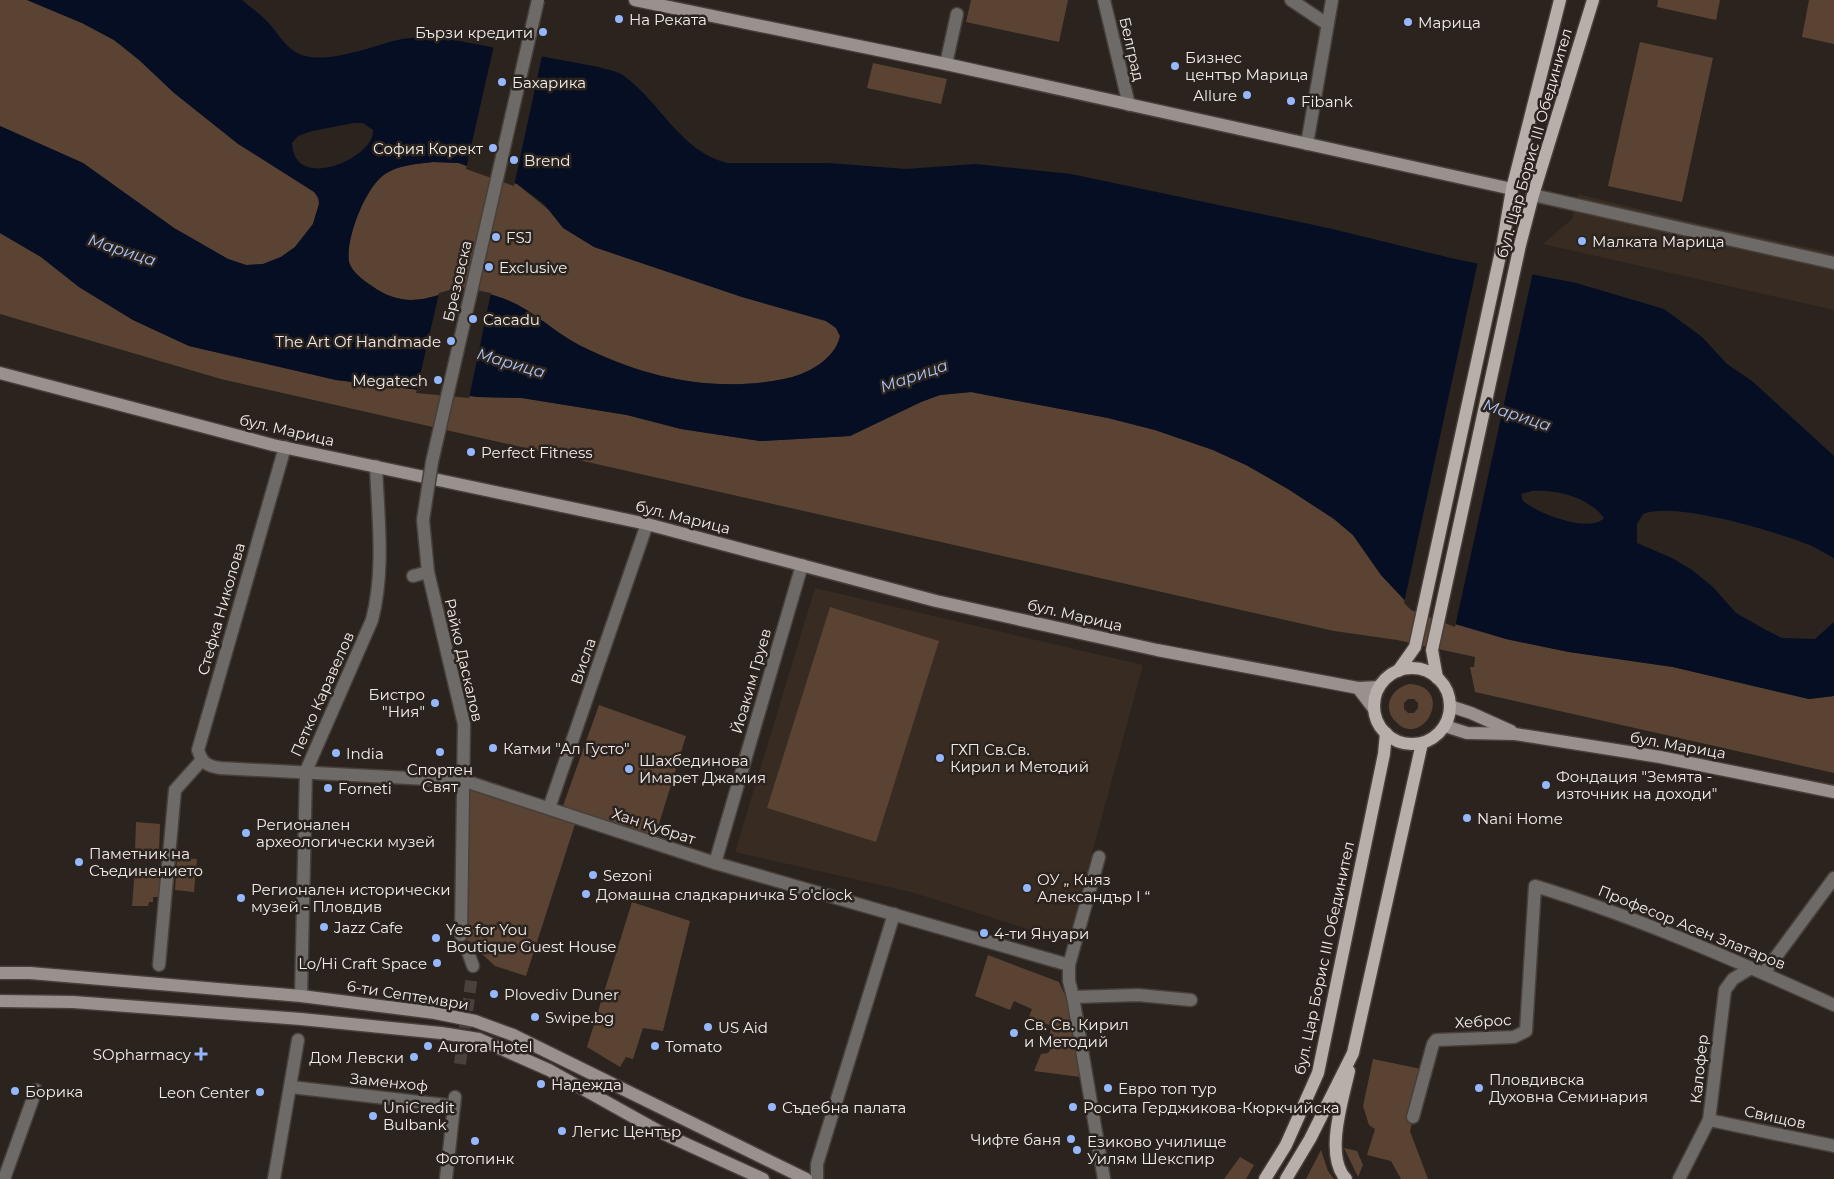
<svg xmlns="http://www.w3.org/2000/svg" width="1834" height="1179" viewBox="0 0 1834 1179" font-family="Montserrat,sans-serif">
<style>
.built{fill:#382b22}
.green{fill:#5b4334;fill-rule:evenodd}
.water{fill:#050e23;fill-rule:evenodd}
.pier{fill:#2b231e}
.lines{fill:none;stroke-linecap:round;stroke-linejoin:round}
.street-tunnel{stroke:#49413c;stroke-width:12;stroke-dasharray:12 6;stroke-linecap:butt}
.street-casing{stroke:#473f3a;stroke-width:15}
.secondary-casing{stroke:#473f3a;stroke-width:15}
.primary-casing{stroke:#473f3a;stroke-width:15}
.street{stroke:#6e6a67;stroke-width:12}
.secondary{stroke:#98918d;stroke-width:12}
.primary{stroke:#b8afaa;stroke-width:12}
.street-bridge-casing{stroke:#473f3a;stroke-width:15;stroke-linecap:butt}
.street-bridge{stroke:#6e6a67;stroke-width:12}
.poi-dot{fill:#94b7fd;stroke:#2b231e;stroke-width:2}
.labels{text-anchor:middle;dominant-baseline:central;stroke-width:5;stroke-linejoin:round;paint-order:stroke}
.poi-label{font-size:15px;fill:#f2ece9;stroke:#2b231e;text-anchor:start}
.street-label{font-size:15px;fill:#f2ece9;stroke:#2b231e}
.water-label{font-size:16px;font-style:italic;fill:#adc6f8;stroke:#2b231e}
</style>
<rect width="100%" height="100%" fill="#2b231e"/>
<g class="built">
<path d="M1578,194L1692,222L1834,253V310L1543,244L1572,219Z"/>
<path d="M815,588L1143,665L1068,942L911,892L735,852Z"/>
</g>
<g class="green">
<path d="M0,0H27L82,23L114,40L317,194L319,204L313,224L295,247L281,257L263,264L246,265L228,259L174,228L83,163L0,126Z"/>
<path d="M971,0H1068L1059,42L966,22Z"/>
<path d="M1658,0H1720L1716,20L1657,7Z"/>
<path d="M1809,0H1834V44L1802,37Z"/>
<path d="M1640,42L1713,58L1682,202L1608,186Z"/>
<path d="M873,63L947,79L941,104L867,88Z"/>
<path d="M433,162L458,163L517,184L594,247L742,297L826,321L836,328L840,336C835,360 806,375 784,379C711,393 645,378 579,345C552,331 531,308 502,298C489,294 474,289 461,290C454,290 446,293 439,295C413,303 395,302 372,286C363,280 352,272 349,262C345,239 366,186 385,174C399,165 416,164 433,162Z"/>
<path d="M0,233L41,257L79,287L133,320L189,346L336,380L478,397L522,398L627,415L681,429L760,441L850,436L921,402L940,395L971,392L1108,418L1155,430L1213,450L1246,465L1288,489L1334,519L1353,535L1381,575L1412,608L1506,639L1569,652L1673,667L1809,699L1834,696V773L1475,692L1470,667H1474L1475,657L1397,640L1334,631L221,379L0,314Z"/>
<path d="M830,607L939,641L876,842L767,808Z"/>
<path d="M1409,684C1456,686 1424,750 1396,722C1381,707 1392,688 1409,684ZM1408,699H1414L1418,703V708L1414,713H1408L1404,709V703Z"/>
<path d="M599,705L686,736L655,837L563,806Z"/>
<path d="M465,781L577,818L526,976L495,966L461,935Z"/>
<path d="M136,822L160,824L159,853L135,851Z"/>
<path d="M177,858L197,859L194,892L175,890Z"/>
<path d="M135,868L161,870L160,897H153V902H149L148,906H132Z"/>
<path d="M632,902L690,921L663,1031L643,1028L633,1059L626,1057L620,1067L587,1047Z"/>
<path d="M988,955L1059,982L1070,1006L1080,1077L1034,1071L1041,1054L1048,1053L1054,1044L1049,1036L1052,1026L1029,1017L1032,1009L1014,1001L1010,1010L975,996Z"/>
<path d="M1373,1059L1426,1070L1410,1131L1428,1179H1401L1391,1161L1367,1155L1375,1129L1369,1125L1363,1106Z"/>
<path d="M1344,1148L1357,1151L1363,1165L1358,1177Z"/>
<path d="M1321,1150L1328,1171L1334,1179H1306Z"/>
<path d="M1240,1157L1254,1165L1246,1179H1224Z"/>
</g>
<path class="water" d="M27,0H242C250,7 259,13 266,20C276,30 282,43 294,51C320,69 373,45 402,39C418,37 432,37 448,39L599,67C607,70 618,71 624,76C661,103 680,151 727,163H828L906,169L976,164L1071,174L1328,228L1455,259L1576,283L1664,309L1702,337L1727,364L1752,381L1834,456V558C1825,554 1816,547 1807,544C1773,531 1675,501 1643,514L1637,524V543L1672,558L1692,570L1713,587L1736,613L1766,630L1782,638L1815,639L1834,622V696L1809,699L1673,667L1569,652L1506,639L1448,622L1412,608L1381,575L1353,535L1334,519L1288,489L1246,465L1213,450L1155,430L1108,418L971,392L940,395L921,402L850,436L760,441L681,429L627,415L522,398L478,397L336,380L189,346L133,320L79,287L41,257L0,233V126L83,163L174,228L228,259L246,265L263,264L281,257L295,247L313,224L319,204V199L314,192L238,144L174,93L139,60L114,40L82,23ZM354,123H363L373,130C376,157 294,194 292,143L298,136L312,131ZM433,162L459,163L517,184L544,204L563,228L594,247L742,297L826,321L836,328L840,336C835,360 806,375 784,379C711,393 645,378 579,345C552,331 531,308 502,298C489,294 474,289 461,290C454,290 446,293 439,295C413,303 394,302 372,286C363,280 352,272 349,262C345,239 366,186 385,174C399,165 416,164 433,162ZM1532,491C1556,489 1589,497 1604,518C1589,534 1537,513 1523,501L1521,494Z"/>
<g class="pier">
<path d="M494,45L542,56L514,186L466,169Z"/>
<path d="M1478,261L1533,272L1455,627L1411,610L1404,603Z"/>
<path d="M460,287L491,293L469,398L416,393L439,293Z"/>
</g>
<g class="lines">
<path class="street-tunnel" d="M460,1064L472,975"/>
<defs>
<g id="street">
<path d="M1104,0L1129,105"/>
<path d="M1291,0L1327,24"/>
<path d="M946,64L957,14"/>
<path d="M1307,144L1332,0"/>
<path d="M1533,195L1834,263"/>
<path d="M285,447L198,750C202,763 207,766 220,768L465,781L715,863L1069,965"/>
<path d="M423,520L428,572L464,724L461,935"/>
<path d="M413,576L428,572"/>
<path d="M549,808L647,524"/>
<path d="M1099,857L1069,965V981L1073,997L1104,1179"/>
<path d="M715,863L802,565"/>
<path d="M468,952L473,966"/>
<path d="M159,965L175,790L201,761"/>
<path d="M1764,973L1834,878"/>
<path d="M301,996L306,771L372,620C385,570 378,517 376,466"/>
<path d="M1073,997L1138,995L1191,1000"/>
<path d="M291,1087L454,1106"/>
<path d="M1413,1117L1433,1044L1436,1040L1514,1037L1526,1031L1535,886C1637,917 1737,961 1834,1005"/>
<path d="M1709,1120L1834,1146"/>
<path d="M4,1179L36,1090"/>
<path d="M274,1179L298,1040"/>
<path d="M446,1179L455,1097"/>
<path d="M817,1179V1164L894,914"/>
<path d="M1679,1179L1709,1120L1725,990L1733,979L1751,968"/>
</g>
<g id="secondary">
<path d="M635,0L946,64L1512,189"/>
<path d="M0,373L273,445L647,524L936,601L1157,650L1358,688L1379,687"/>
<path d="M1358,688L1374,709"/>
<path d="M1450,706L1471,713L1511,731"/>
<path d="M1445,726L1467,733L1515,734L1660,757L1834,792"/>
<path d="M0,973H30L301,996L435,1013L475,1021L513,1035L806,1179"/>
<path d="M0,1001L73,1002L301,1019L441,1033L479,1039L549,1070L662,1133L763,1179"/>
</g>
<g id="primary">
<circle cx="1412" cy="706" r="38"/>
<path d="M1398,671L1415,647L1503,242L1512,189L1560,0"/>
<path d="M1437,678L1432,650L1520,245L1533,195L1593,0"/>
<path d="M1265,1179L1286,1145L1318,1073L1384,754L1386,733"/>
<path d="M1286,1179L1310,1139L1353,1053L1422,743"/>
<path d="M1346,1179C1324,1156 1343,1099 1349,1071"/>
</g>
</defs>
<use href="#street" class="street-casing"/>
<use href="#secondary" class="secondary-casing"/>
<use href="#primary" class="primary-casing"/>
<use href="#street" class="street"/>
<use href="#secondary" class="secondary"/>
<use href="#primary" class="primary"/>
<defs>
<path id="street-bridge" d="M423,520L432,462L538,0"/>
</defs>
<use href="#street-bridge" class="street-bridge-casing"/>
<use href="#street-bridge" class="street-bridge"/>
</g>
<g class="poi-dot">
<circle cx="619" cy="19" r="5"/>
<circle cx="1408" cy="22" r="5"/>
<circle cx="543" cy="32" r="5"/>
<circle cx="1175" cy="66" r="5"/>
<circle cx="502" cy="82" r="5"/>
<circle cx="1247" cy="95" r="5"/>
<circle cx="1291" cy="101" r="5"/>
<circle cx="493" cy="148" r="5"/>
<circle cx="514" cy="160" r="5"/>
<circle cx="496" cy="237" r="5"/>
<circle cx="1582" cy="241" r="5"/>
<circle cx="489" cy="267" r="5"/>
<circle cx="473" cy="319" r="5"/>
<circle cx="451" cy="341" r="5"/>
<circle cx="438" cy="380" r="5"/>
<circle cx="471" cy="452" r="5"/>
<circle cx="435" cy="703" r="5"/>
<circle cx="493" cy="748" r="5"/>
<circle cx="440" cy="752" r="5"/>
<circle cx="336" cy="753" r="5"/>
<circle cx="940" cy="758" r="5"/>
<circle cx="629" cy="769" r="5"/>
<circle cx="1546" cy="785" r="5"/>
<circle cx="328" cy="788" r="5"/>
<circle cx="1467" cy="818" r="5"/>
<circle cx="246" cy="833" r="5"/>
<circle cx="79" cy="862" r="5"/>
<circle cx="593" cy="875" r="5"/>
<circle cx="1027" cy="888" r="5"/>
<circle cx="586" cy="894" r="5"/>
<circle cx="241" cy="898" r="5"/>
<circle cx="324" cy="927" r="5"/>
<circle cx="984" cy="933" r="5"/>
<circle cx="436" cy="938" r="5"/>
<circle cx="437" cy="963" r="5"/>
<circle cx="494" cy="994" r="5"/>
<circle cx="535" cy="1017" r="5"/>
<circle cx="708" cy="1027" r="5"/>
<circle cx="1014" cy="1033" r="5"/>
<circle cx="428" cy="1046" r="5"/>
<circle cx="655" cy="1046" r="5"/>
<path d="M198.5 1046.5h5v5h5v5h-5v5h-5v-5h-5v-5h5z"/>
<circle cx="414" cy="1057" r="5"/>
<circle cx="541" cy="1084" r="5"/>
<circle cx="1108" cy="1088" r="5"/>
<circle cx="1479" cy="1088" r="5"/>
<circle cx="15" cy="1091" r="5"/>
<circle cx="260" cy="1092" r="5"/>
<circle cx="772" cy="1107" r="5"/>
<circle cx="1073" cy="1107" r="5"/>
<circle cx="373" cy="1116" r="5"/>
<circle cx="562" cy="1131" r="5"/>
<circle cx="1071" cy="1139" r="5"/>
<circle cx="475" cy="1141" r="5"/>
<circle cx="1077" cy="1150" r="5"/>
</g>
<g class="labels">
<g class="poi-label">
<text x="629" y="19">На Реката</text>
<text x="1418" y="22">Марица</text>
<text x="533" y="32" text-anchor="end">Бързи кредити</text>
<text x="1185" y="57">Бизнес<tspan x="1185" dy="17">център Марица</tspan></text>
<text x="512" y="82">Бахарика</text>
<text x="1237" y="95" text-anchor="end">Allure</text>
<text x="1301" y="101">Fibank</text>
<text x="483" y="148" text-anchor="end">София Корект</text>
<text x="524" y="160">Brend</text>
<text x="506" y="237">FSJ</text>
<text x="1592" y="241">Малката Марица</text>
<text x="499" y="267">Exclusive</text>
<text x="483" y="319">Cacadu</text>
<text x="441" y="341" text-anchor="end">The Art Of Handmade</text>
<text x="428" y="380" text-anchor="end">Megatech</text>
<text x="481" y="452">Perfect Fitness</text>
<text x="425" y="694" text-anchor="end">Бистро<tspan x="425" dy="17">"Ния"</tspan></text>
<text x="503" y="748">Катми "Ал Густо"</text>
<text x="950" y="749">ГХП Св.Св.<tspan x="950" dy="17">Кирил и Методий</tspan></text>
<text x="346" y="753">India</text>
<text x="639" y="760">Шахбединова<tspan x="639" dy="17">Имарет Джамия</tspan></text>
<text x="440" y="769" text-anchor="middle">Спортен<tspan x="440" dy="17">Свят</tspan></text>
<text x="1556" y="776">Фондация "Земята -<tspan x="1556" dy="17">източник на доходи"</tspan></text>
<text x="338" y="788">Forneti</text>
<text x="1477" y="818">Nani Home</text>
<text x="256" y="824">Регионален<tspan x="256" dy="17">археологически музей</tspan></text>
<text x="89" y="853">Паметник на<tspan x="89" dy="17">Съединението</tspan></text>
<text x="603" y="875">Sezoni</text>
<text x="1037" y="879">ОУ „ Княз<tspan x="1037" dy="17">Александър I “</tspan></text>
<text x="251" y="889">Регионален исторически<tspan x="251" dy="17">музей - Пловдив</tspan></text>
<text x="596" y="894">Домашна сладкарничка 5 o'clock</text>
<text x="334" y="927">Jazz Cafe</text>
<text x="446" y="929">Yes for You<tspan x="446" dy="17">Boutique Guest House</tspan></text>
<text x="994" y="933">4-ти Януари</text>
<text x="427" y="963" text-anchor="end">Lo/Hi Craft Space</text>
<text x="504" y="994">Plovediv Duner</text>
<text x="545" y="1017">Swipe.bg</text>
<text x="1024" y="1024">Св. Св. Кирил<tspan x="1024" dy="17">и Методий</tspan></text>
<text x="718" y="1027">US Aid</text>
<text x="438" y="1046">Aurora Hotel</text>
<text x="665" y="1046">Tomato</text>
<text x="191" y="1054" text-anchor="end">SOpharmacy</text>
<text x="404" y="1057" text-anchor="end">Дом Левски</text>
<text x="1489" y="1079">Пловдивска<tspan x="1489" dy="17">Духовна Семинария</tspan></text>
<text x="551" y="1084">Надежда</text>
<text x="1118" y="1088">Евро топ тур</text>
<text x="25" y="1091">Борика</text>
<text x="250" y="1092" text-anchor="end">Leon Center</text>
<text x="383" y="1107">UniCredit<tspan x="383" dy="17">Bulbank</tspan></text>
<text x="782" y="1107">Съдебна палата</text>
<text x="1083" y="1107">Росита Герджикова-Кюркчийска</text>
<text x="572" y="1131">Легис Център</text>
<text x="1061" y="1139" text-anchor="end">Чифте баня</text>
<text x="1087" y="1141">Езиково училище<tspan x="1087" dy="17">Уилям Шекспир</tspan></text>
<text x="475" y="1158" text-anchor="middle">Фотопинк</text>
</g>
<g class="street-label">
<text transform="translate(1132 49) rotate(77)">Белград</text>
<text transform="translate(1534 143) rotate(-74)">бул. Цар Борис III Обединител</text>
<text transform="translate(457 281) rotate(-77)">Брезовска</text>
<text transform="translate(287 430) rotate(13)">бул. Марица</text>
<text transform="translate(683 517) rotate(14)">бул. Марица</text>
<text transform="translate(221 609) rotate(-74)">Стефка Николова</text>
<text transform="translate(1075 615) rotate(13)">бул. Марица</text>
<text transform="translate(464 660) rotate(77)">Райко Даскалов</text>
<text transform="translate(583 661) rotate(-71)">Висла</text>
<text transform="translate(751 681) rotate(-74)">Йоаким Груев</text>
<text transform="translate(322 694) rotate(-66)">Петко Каравелов</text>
<text transform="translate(1678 745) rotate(10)">бул. Марица</text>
<text transform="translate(654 826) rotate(18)">Хан Кубрат</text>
<text transform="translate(1692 927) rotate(22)">Професор Асен Златаров</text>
<text transform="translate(1324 958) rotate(-78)">бул. Цар Борис III Обединител</text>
<text transform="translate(408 995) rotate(9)">6-ти Септември</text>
<text transform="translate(1483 1021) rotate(-3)">Хеброс</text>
<text transform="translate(1699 1069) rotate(-84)">Калофер</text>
<text transform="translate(389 1082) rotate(6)">Заменхоф</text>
<text transform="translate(1775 1117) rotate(12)">Свищов</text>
</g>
<g class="water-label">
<text transform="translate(122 250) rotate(18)">Марица</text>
<text transform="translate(511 363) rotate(16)">Марица</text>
<text transform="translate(914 376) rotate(-19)">Марица</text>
<text transform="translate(1517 415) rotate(18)">Марица</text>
</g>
</g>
</svg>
